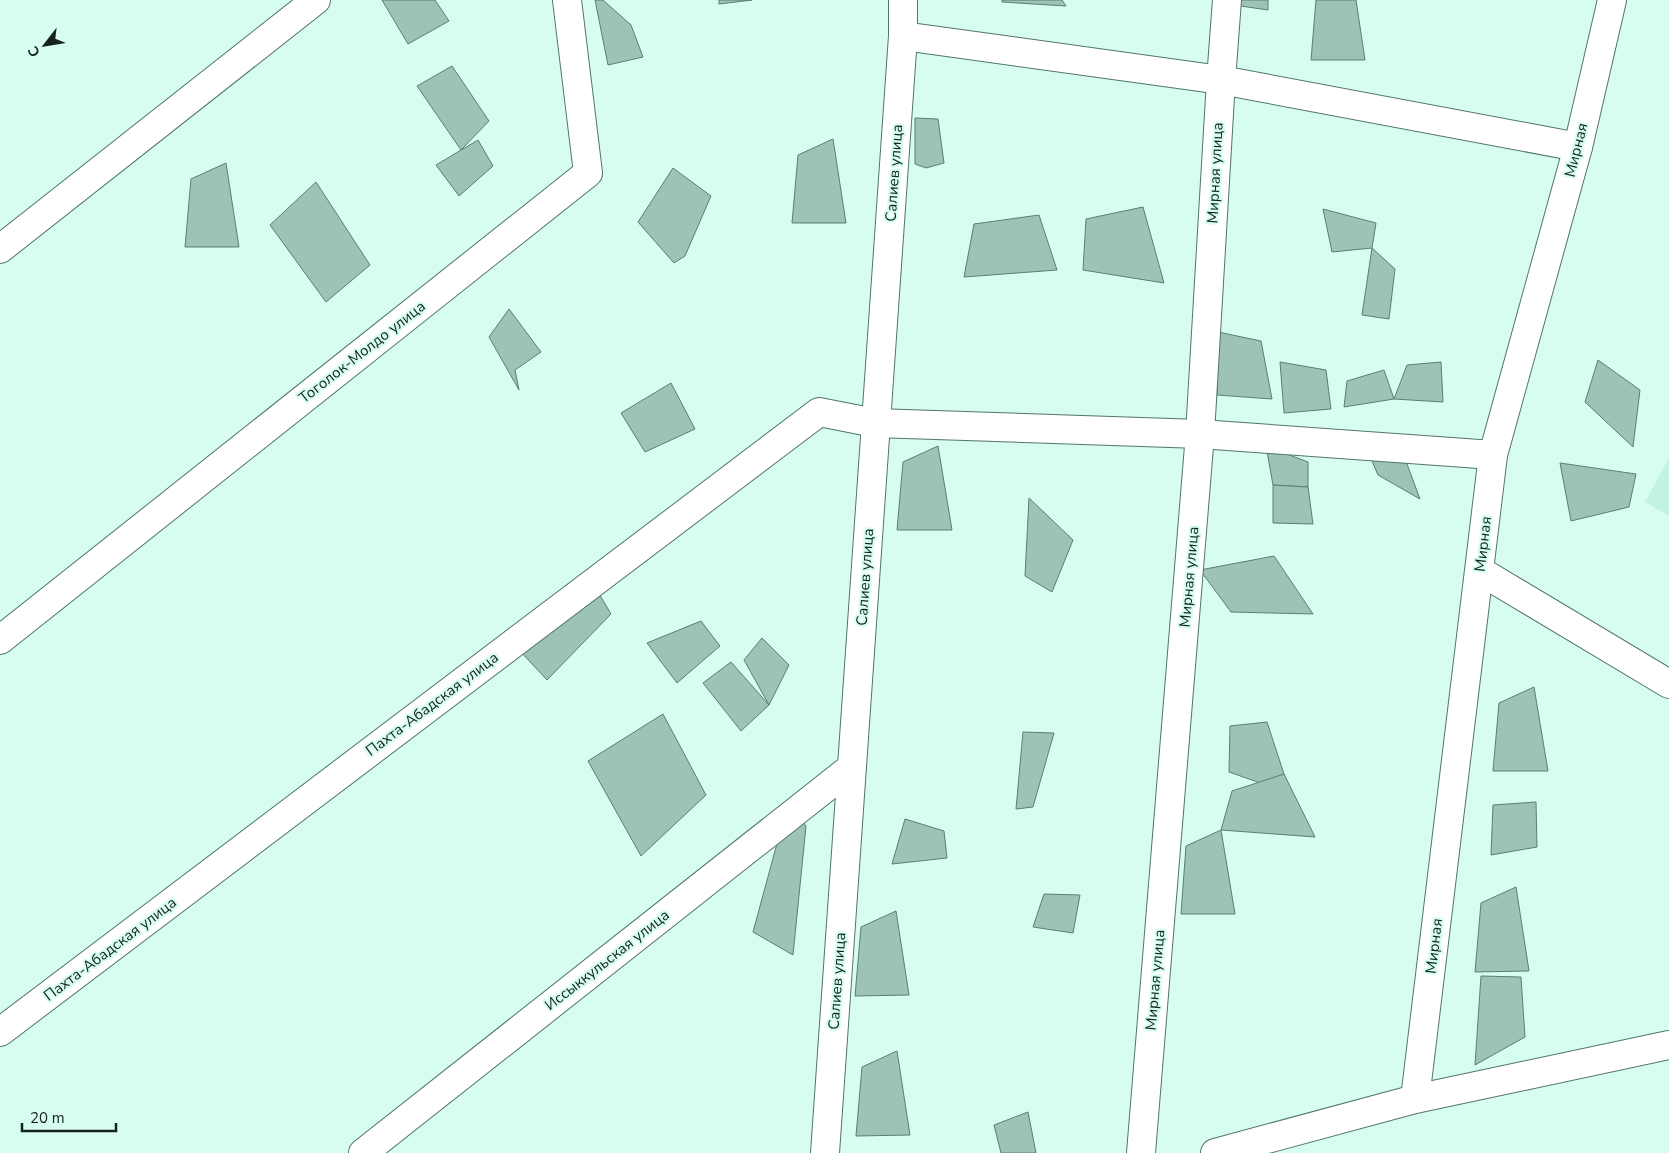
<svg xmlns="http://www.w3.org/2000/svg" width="1669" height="1153" viewBox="0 0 1669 1153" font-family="'Nunito Sans',sans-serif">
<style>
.built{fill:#c2f3e2}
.building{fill:#9dc3b6;stroke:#5a7e73}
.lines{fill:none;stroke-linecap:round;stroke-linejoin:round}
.minor-casing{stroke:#52756a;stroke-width:30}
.minor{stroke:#fff;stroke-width:28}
.labels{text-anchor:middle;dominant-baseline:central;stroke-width:4.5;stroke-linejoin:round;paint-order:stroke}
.street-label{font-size:15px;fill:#14231e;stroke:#d6fdf0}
</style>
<rect width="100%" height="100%" fill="#d6fdf0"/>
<path class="built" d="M1669,458V516L1645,502Z"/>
<g class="building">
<path d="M382,0H435L449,21L408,44Z"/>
<path d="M595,0H603L631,25L643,57L608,65Z"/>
<path d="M719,0H752L719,4Z"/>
<path d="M1002,0H1062L1066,6L1002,2Z"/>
<path d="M1235,0H1268V10L1234,5Z"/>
<path d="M1316,0H1356L1365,60H1311Z"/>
<path d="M452,66L489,121L461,150L417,86Z"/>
<path d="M915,118L938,119L944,163L926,168L915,164Z"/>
<path d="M833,139L846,223H792L798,155Z"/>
<path d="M478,140L493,166L459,196L436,165Z"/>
<path d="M226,163L239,247H185L191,179Z"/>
<path d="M673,168L711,196L685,256L674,263L638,222Z"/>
<path d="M316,182L370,265L326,302L270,225Z"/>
<path d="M1143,207L1164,283L1083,270L1086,219Z"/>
<path d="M1323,209L1376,223L1372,248L1332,252Z"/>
<path d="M1039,215L1057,270L964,277L974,224Z"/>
<path d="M1372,248L1395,269L1389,319L1362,315Z"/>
<path d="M509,309L541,352L515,370L519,390L489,337Z"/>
<path d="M1218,332L1261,341L1272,399L1217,395Z"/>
<path d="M1598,360L1640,390L1633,447L1585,402Z"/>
<path d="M1280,362L1326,370L1331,409L1284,413Z"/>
<path d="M1441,362L1443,402L1394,399L1407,365Z"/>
<path d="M1384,370L1394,399L1344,407L1347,381Z"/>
<path d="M671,383L695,429L645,452L621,413Z"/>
<path d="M938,446L952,530H897L903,462Z"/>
<path d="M1266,446L1308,462V487L1273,485Z"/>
<path d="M1369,454L1404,456L1420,499L1378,475Z"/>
<path d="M1560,463L1636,474L1629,507L1571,521Z"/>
<path d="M1273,485L1308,487L1313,524L1273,523Z"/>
<path d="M1029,498L1073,540L1052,592L1025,576Z"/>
<path d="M1274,556L1313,614L1231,612L1200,570Z"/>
<path d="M591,580L611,614L547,680L520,651Z"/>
<path d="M701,621L720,646L677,683L647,643Z"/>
<path d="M762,638L789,665L769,705L744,660Z"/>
<path d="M731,662L769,705L741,731L703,683Z"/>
<path d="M1534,687L1548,771H1493L1499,703Z"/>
<path d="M663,714L706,795L641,856L588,761Z"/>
<path d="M1267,722L1284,774L1292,794L1229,772L1230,726Z"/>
<path d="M1023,732L1054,733L1033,807L1016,809Z"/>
<path d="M1284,774L1315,837L1221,830L1232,791Z"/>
<path d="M1536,802L1537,847L1491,855L1493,805Z"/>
<path d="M788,803L806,826L793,955L753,932Z"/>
<path d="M905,819L944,831L947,858L892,864Z"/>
<path d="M1221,830L1235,914H1181L1186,846Z"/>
<path d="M1516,887L1529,971L1475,972L1481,903Z"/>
<path d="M1044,894L1080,895L1073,933L1033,927Z"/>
<path d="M896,911L909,995L855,996L861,927Z"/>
<path d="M1481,976L1521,977L1525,1037L1475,1065Z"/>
<path d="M897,1051L910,1135L856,1136L862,1067Z"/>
<path d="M1028,1112L1036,1153H1001L994,1125Z"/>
</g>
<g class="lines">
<defs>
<g id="minor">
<path d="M903,36L1221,80L1578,147"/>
<path d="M0,249L316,0"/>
<path d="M1480,571L1669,684"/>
<path d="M0,640L588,173L567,0"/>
<path d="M0,1032L819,412L875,423L1200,434L1493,455"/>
<path d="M1415,1099L1493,455L1578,147L1612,0"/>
<path d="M363,1153L852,767"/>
<path d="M825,1153L903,36V0"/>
<path d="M1141,1153L1200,434L1221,80L1227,0"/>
<path d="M1215,1153L1415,1099L1669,1045"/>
</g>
</defs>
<use href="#minor" class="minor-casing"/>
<use href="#minor" class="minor"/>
</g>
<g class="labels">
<g class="street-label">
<text transform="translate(1576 150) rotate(-76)">Мирная</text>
<text transform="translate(894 173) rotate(-86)">Салиев улица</text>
<text transform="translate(1215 173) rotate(-87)">Мирная улица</text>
<text transform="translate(362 352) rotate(-38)">Тоголок-Молдо улица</text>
<text transform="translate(1483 544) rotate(-83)">Мирная</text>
<text transform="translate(865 577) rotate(-86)">Салиев улица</text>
<text transform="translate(1189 577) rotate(-85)">Мирная улица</text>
<text transform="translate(432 704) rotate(-37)">Пахта-Абадская улица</text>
<text transform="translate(1434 946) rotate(-83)">Мирная</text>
<text transform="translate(110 949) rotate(-37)">Пахта-Абадская улица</text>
<text transform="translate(607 960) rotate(-38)">Иссыккульская улица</text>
<text transform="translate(1155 980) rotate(-85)">Мирная улица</text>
<text transform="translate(837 981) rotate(-86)">Салиев улица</text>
</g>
</g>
<g transform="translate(45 45) rotate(239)" stroke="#d6fdf0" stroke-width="4" paint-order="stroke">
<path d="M0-4L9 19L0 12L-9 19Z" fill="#14231e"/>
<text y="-8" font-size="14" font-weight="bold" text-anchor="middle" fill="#14231e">С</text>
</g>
<path d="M22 1123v8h94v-8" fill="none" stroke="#14231e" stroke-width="2.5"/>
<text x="30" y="1123" font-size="15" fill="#14231e" stroke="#d6fdf0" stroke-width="4" paint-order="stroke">20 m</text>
</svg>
